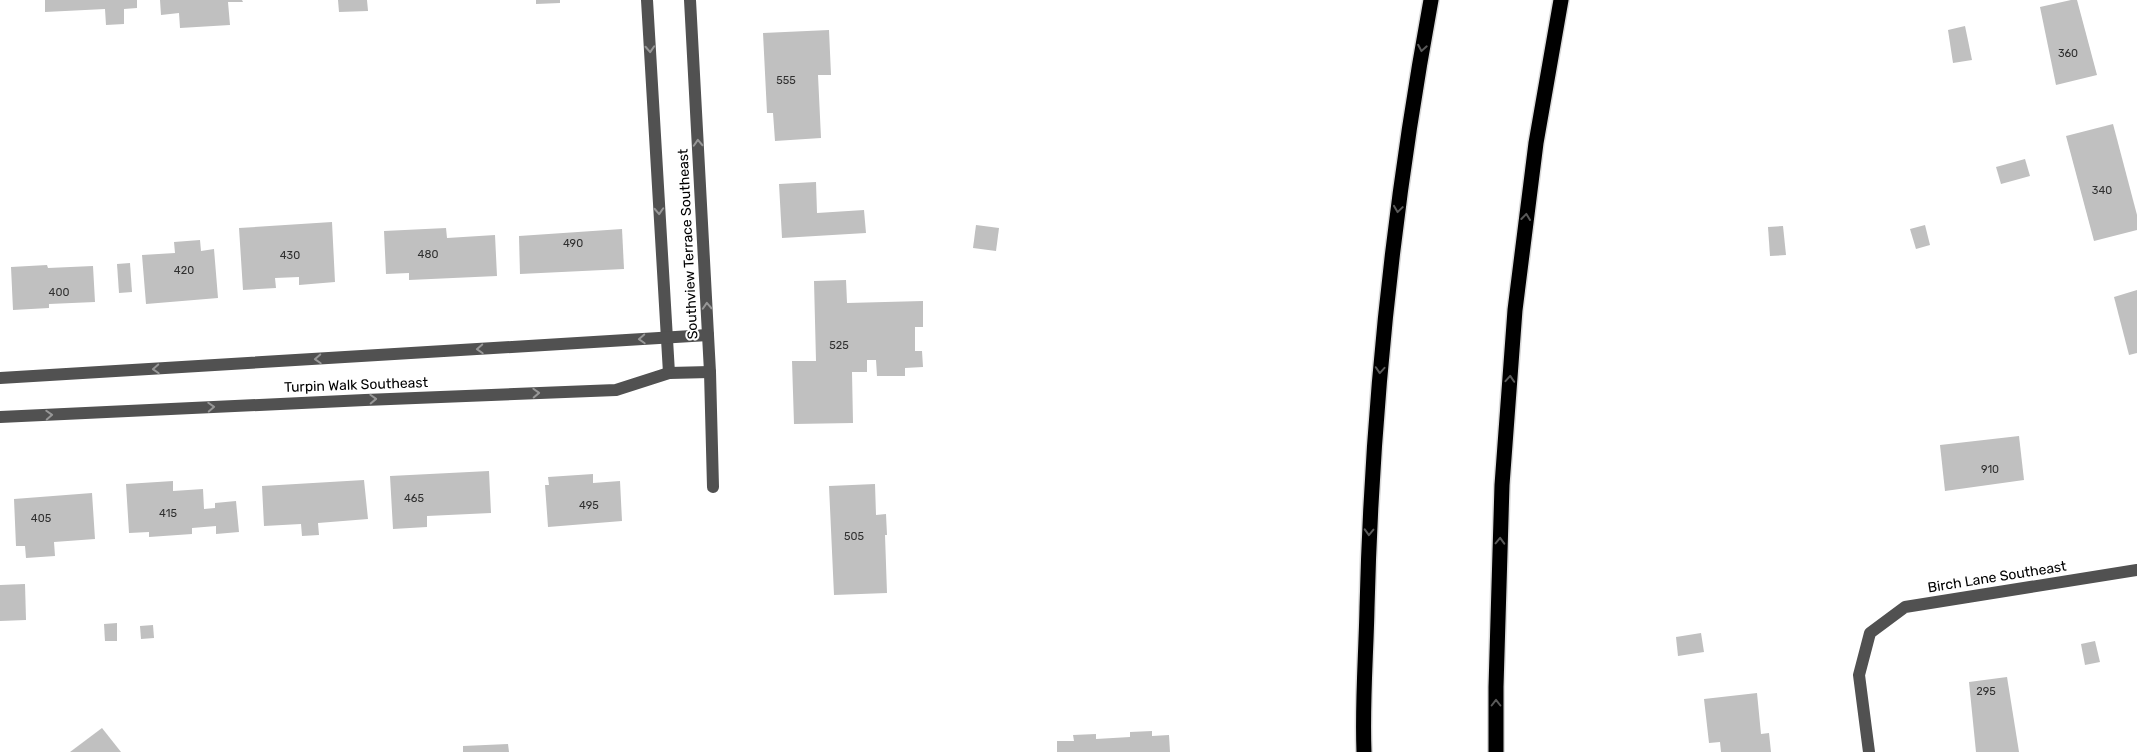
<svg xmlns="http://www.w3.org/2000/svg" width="2137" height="752" viewBox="0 0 2137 752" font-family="Rubik,sans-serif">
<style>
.building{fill:#c0c0c0}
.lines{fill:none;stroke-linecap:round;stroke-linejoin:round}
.highway-casing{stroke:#dbdbdb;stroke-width:18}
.minor{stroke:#515151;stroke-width:12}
.highway{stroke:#000;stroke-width:15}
.oneway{stroke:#595959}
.oneway2{stroke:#979797}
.labels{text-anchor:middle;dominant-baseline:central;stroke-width:4;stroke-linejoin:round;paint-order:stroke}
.number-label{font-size:11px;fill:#303030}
.street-label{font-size:14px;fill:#000;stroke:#fff}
</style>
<rect width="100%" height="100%" fill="#fff"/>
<g class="building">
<path d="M45,0H137V8L124,9V24L106,25L105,9L45,12Z"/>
<path d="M160,0H242L243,2H228L230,25L180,28L179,13L161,15Z"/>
<path d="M338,0H367L368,11L339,12Z"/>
<path d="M536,0H560V3L536,4Z"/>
<path d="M2071,0H2077L2097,75L2056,85L2040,7Z"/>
<path d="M1965,26L1972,60L1953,63L1948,30Z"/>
<path d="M829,30L831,75H818L821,138L775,141L773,113H767L763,33Z"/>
<path d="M2113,124L2137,215V230L2094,241L2066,136Z"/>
<path d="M2025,159L2030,176L2001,184L1996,167Z"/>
<path d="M816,182L817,213L864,210L866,233L782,238L779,184Z"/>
<path d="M332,222L335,282L299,285V277L275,278L276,288L243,290L239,228Z"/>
<path d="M976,225L999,228L996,251L973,248Z"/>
<path d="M1925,225L1930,245L1916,249L1910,229Z"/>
<path d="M1783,226L1786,255L1770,256L1768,227Z"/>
<path d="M446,228L447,238L495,235L497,276L409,280V273L386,274L384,231Z"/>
<path d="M622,229L624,269L520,274L519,236Z"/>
<path d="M200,240L201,251L214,249L218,298L146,304L142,255L175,253L174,242Z"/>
<path d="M130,263L132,292L119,293L117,264Z"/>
<path d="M47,265L48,268L93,266L95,302L49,304V308L13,310L11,267Z"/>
<path d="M846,280L847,303L923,301V327H915V351H922L923,367L905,368V376H877L876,360H867V372H852L853,423L794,424L792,361H816L814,281Z"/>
<path d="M2137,290V353L2129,355L2114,297Z"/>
<path d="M2019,436L2024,480L1945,491L1940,445Z"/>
<path d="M489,471L491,513L427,516V527L393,529L390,476Z"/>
<path d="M593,474V483L620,481L622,521L548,527L545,485H549L548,477Z"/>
<path d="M364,480L368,519L318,523L319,535L302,536L301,524L264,526L262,486Z"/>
<path d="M173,481V491L203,489L204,509L215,508V503L236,501L239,532L216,534V526L192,528V534L149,537V532L129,533L126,484Z"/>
<path d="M875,484L876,515L886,514L887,535H885L887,593L834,595L829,486Z"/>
<path d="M92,493L95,539L54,542L55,556L26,558L25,546H16L14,499Z"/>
<path d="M25,584L26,620L0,621V585Z"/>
<path d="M117,623V641H105L104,624Z"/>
<path d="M153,625L154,638L141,639L140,626Z"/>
<path d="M1701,633L1704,652L1678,656L1676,637Z"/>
<path d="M2095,641L2100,662L2085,665L2081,644Z"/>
<path d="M2007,677L2019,752H1976L1969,682Z"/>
<path d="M1757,693L1761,734L1769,733L1771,752H1721L1720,742L1709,743L1704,699Z"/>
<path d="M102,728L121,752H70Z"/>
<path d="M1152,731V736L1169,735L1170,752H1057V741H1074L1073,735L1096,734V739L1130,737V732Z"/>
<path d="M508,744L509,752H463V746Z"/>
</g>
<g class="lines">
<defs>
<g id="highway">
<path d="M1364,752C1362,704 1366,656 1367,608C1372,403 1394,201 1431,0"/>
<path d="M1496,752V687L1502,485L1515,310L1536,143L1561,0"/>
</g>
</defs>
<use href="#highway" class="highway-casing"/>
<g class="minor">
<path d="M647,0L669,373"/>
<path d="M690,0L710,372L713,487"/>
<path d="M0,378L708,335"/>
<path d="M0,417L365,400L616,390L669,373L710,372"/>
<path d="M1869,752L1859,675L1870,633L1905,607L2137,570"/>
</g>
<use href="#highway" class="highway"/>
</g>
<defs><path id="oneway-chevron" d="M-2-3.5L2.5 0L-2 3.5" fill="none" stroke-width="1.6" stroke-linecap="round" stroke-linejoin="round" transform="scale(1.25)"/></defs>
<g class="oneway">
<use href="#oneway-chevron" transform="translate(1422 48) rotate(100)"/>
<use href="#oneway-chevron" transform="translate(1398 209) rotate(98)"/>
<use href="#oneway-chevron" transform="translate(1526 217) rotate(-83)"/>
<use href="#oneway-chevron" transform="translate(1380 370) rotate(94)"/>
<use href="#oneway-chevron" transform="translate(1510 379) rotate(-86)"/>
<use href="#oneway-chevron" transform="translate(1369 532) rotate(92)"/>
<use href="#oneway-chevron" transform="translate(1500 541) rotate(-88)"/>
<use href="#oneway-chevron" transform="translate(1496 703) rotate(-90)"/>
</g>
<g class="oneway2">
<use href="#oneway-chevron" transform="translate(650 49) rotate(87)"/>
<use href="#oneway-chevron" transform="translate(698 143) rotate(-93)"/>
<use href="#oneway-chevron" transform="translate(659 211) rotate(87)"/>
<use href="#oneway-chevron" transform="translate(707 306) rotate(-93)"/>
<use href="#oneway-chevron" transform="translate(642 339) rotate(177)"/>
<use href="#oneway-chevron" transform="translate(480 349) rotate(177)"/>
<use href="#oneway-chevron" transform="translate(318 359) rotate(177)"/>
<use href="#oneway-chevron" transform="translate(156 369) rotate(177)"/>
<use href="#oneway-chevron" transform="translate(536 393) rotate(-2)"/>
<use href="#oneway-chevron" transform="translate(373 399) rotate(-2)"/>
<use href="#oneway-chevron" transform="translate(211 407) rotate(-3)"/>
<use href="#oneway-chevron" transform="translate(49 415) rotate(-3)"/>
</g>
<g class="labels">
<g class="number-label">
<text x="2068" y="53">360</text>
<text x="786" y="80">555</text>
<text x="2102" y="190">340</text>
<text x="573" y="243">490</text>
<text x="428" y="254">480</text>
<text x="290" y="255">430</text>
<text x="184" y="270">420</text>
<text x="59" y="292">400</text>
<text x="839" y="345">525</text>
<text x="1990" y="469">910</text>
<text x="414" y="498">465</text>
<text x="589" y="505">495</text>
<text x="168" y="513">415</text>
<text x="41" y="518">405</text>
<text x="854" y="536">505</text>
<text x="1986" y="691">295</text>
</g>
<g class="street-label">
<text transform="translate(688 244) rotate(-93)">Southview Terrace Southeast</text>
<text transform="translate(356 385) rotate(-2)">Turpin Walk Southeast</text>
<text transform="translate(1997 577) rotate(-9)">Birch Lane Southeast</text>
</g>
</g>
</svg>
